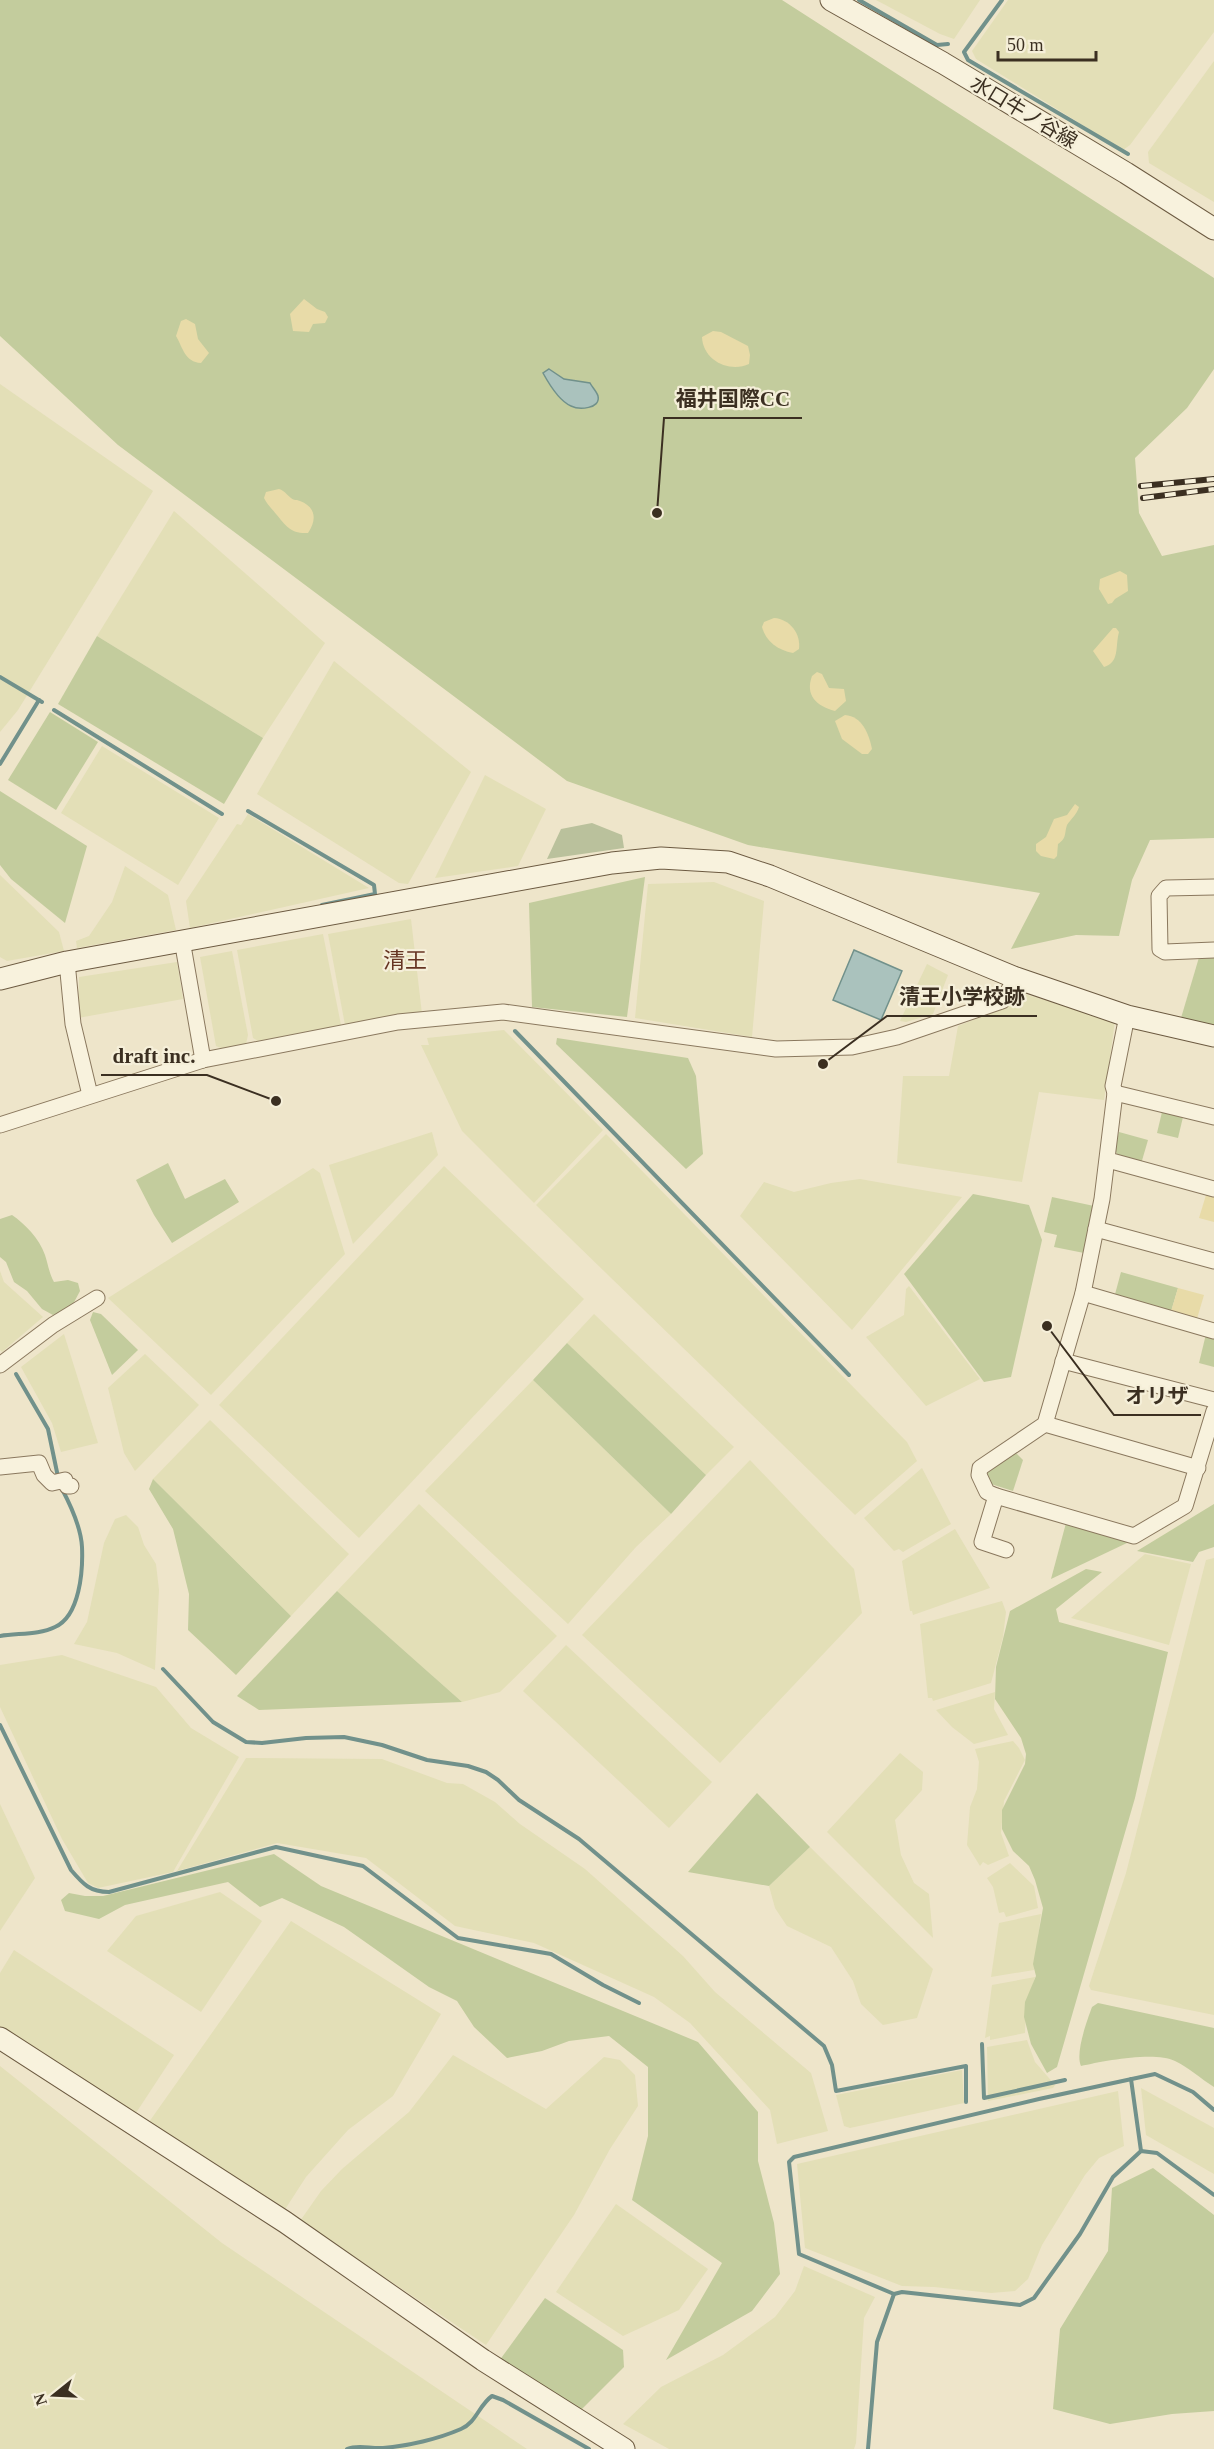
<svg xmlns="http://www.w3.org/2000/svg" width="1214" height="2449" viewBox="0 0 1214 2449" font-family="'Times New Roman','Noto Sans JP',serif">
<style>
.farmland{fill:#e3dfb7}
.green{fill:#c3cc9d}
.sand{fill:#e8dba8}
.cemetery{fill:#bac19c}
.water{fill:#aac2bd;stroke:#71918b;stroke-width:1.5}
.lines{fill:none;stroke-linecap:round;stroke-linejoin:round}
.stream{stroke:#71918b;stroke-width:4}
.street-casing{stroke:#8a785e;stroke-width:17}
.secondary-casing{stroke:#6c5a41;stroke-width:23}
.street{stroke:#f8f2dd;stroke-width:15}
.secondary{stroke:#f8f2dd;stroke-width:21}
.rail-casing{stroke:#3b2f21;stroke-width:6}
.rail{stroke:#f5efd9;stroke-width:4;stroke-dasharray:11;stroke-linecap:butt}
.labels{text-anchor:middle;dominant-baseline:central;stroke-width:4.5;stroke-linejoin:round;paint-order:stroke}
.street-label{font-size:20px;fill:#3b2f21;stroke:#f5efd9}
.quarter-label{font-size:22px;fill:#663522;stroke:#f5efd9}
.leader{fill:none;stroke:#3b2f21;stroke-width:2}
.callout-dot{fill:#3b2f21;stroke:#f5efd9;stroke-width:2}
.callout-label{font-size:21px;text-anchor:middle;font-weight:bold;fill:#3b2f21;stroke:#f5efd9;stroke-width:4.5;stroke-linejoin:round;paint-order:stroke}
</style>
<rect width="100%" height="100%" fill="#eee5ca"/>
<g class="farmland">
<path d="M876,0H980L954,39L940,34Z"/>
<path d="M1008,0H1214V32L1130,145L1123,150L976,59L972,51Z"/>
<path d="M1214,61V202L1149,163L1148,152Z"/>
<path d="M0,384L153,491L18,710L0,732Z"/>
<path d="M174,511L325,643L263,738L97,636Z"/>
<path d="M334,661L471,772L408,884L399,883L257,794Z"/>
<path d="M102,746L219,818L178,885L61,813Z"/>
<path d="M485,775L546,809L518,866L435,878Z"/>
<path d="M248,814L369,888L190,928L186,901L237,824L241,825Z"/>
<path d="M125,866L168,895L176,930L77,948L76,941L89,936L112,902Z"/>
<path d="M0,875L59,932L64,951L7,961L0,957Z"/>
<path d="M714,882L764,901L752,1037L635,1018L648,884Z"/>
<path d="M411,919L422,1014L345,1025L328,934Z"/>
<path d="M323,934L341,1025L258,1041L253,1038L237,950Z"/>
<path d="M232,951L248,1035L246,1044L223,1049L216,1046L200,957Z"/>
<path d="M177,962L183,999L78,1018L79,977Z"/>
<path d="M927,964L948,975L933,1014L906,1022L900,1021Z"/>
<path d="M1021,993L1115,1021L1104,1100L1039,1092L1022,1182L897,1163L903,1076H949L958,1026L1010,1005Z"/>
<path d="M504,1030L603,1130L534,1203L462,1131L421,1045H429L427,1038Z"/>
<path d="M432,1132L438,1155L353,1244L329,1165Z"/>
<path d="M606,1134L907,1442L917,1461L855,1515L536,1205Z"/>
<path d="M444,1166L584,1299L359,1538L219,1405Z"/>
<path d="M313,1168L320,1173L345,1254L211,1395L108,1298Z"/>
<path d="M860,1179L962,1197L852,1330L740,1216L764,1182L794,1192L831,1183Z"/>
<path d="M0,1271L4,1282L43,1317L2,1352L0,1350Z"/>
<path d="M909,1286L980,1379L926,1406L866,1337L904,1315L906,1289Z"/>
<path d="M594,1314L734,1447L706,1475L567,1343Z"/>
<path d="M64,1334L98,1443L61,1452L52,1423L21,1367Z"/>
<path d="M145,1354L199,1405L135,1471L124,1453L108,1388Z"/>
<path d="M533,1380L671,1514L636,1547L568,1624L425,1491Z"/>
<path d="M210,1420L349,1554L291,1616L153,1479Z"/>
<path d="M750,1460L854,1569L862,1613L720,1763L582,1635Z"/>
<path d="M922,1468L951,1524L903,1552L899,1549L894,1551L864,1518Z"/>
<path d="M419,1504L557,1636L500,1692L462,1702L337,1591Z"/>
<path d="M126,1515L138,1527L144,1545L156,1564L159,1590L155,1670L117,1653L74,1644L87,1622L104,1543L115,1519Z"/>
<path d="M955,1529L990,1588L913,1615L912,1611H910L902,1561Z"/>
<path d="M1145,1554L1191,1564L1169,1645L1071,1618Z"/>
<path d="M1214,1558V2015L1091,1990L1089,1986L1126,1873L1206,1560Z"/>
<path d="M1002,1601L1006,1612L1003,1637L991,1683L933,1701L932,1698H928L920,1624Z"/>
<path d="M566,1645L712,1782L669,1828L523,1691Z"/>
<path d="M62,1655L156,1687L191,1728L239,1757L173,1872L98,1888L88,1883L62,1839L0,1707V1665Z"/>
<path d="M995,1692L994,1709L1008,1735L974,1744L952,1727L936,1710Z"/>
<path d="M1013,1741L1019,1748L1025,1760L1004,1801L1001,1833L1009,1856L988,1865L983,1862L980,1866L967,1845L970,1807L977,1789L979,1762L975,1749Z"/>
<path d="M900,1753L923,1772L922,1790L895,1820L901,1855L914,1883L929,1894L933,1938L827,1832Z"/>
<path d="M246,1758L382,1759L447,1783L463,1784L495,1802L520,1824L585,1869L683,1956L715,1992L811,2073L828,2131L777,2144L770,2110L690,2023L654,1997L534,1943L455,1926L366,1858L277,1843L177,1871Z"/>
<path d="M0,1804L35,1878L0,1931Z"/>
<path d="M810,1847L933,1969L917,2018L883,2025L861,2004L853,1981L831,1947L787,1926L775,1908L769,1886Z"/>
<path d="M1010,1863L1034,1886L1038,1908L1006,1917L1004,1912L999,1913L993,1887L987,1878Z"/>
<path d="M220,1892L262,1921L201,2012L107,1951L136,1916Z"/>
<path d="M1041,1914L1034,1970L991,1977L999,1923Z"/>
<path d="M291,1921L441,2014L393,2096L348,2130L306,2177L284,2211L149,2122Z"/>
<path d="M14,1950L174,2055L134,2116L0,2028V1973Z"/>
<path d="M1035,1977L1026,2010L1025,2033L990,2040V2036L985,2038L992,1985Z"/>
<path d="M1027,2040L1035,2062L1055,2085L1053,2088L988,2101L987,2047Z"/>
<path d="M453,2055L546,2109L604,2057L620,2060L635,2075L638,2106L610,2149L574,2215L486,2345L300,2221L321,2191L342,2169L409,2112Z"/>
<path d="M0,2066L222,2243L527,2449H0Z"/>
<path d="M962,2070L964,2103L850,2128L844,2126L836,2095Z"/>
<path d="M1141,2088L1214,2128V2174L1146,2135Z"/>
<path d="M1118,2091L1124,2146L1099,2158L1085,2175L1042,2245L1028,2279L1015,2291L991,2293L934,2287L902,2286L805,2248L797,2164Z"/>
<path d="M616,2204L708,2269L679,2310L623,2336L556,2292Z"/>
<path d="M804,2266L875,2297L864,2318L856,2443L854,2449H669L623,2424L661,2387L723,2355L775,2317L795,2291Z"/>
</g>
<g class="green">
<path d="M0,0H782L1214,278V369L1187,408L1135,458L1139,513L1162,556L1214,545V838L1150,840L1132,880L1119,936L1076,935L1011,949L1040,893L748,845L567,781L118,445L0,336Z"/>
<path d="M97,636L263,738L224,804L58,704Z"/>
<path d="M50,712L98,742L56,810L8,780Z"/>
<path d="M0,791L87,846L65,923L11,879L0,865Z"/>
<path d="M645,877L627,1017L532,1007L529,903Z"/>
<path d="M1214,953V1025L1181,1018L1200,954Z"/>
<path d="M557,1038L688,1058L696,1076L703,1154L686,1169L556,1044Z"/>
<path d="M1162,1112L1183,1117L1178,1138L1157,1133Z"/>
<path d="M1119,1132L1148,1140L1141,1164L1118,1157L1115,1149Z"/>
<path d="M168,1163L185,1199L225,1179L239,1202L172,1243L154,1215L136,1180Z"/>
<path d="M973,1194L1029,1205L1042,1240L1011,1377L984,1382L904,1274Z"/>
<path d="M1052,1197L1094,1206L1084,1253L1054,1247L1057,1235L1044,1232Z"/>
<path d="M12,1215C25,1224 39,1238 45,1255C48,1264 49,1273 54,1282L68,1280L78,1283L80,1291L71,1308L53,1315L42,1309L27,1291L14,1282L6,1262L0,1257V1219Z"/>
<path d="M1121,1272L1178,1288L1170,1315L1114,1298Z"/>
<path d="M93,1312L101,1314L138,1350L112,1375L90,1320Z"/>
<path d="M1206,1334L1214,1337V1367L1199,1363Z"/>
<path d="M567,1343L706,1475L671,1514L533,1380Z"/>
<path d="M1015,1452L1023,1460L1013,1491L991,1484L986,1474L988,1469Z"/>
<path d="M153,1479L291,1616L236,1675L188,1630L189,1594L173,1529L149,1489Z"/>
<path d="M1214,1504V1547L1199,1552L1193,1562L1137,1551Z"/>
<path d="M1066,1523L1129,1542L1051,1579Z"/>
<path d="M1086,1569L1102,1572L1056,1609L1059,1622L1168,1652L1135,1798L1057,2067L1047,2073L1031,2044L1024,2017L1025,2002L1036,1976L1033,1964L1043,1908L1035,1880L1029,1866L1013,1851L1002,1829V1810L1025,1764L1026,1754L1021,1738L995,1699L996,1667L1010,1611Z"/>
<path d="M337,1591L462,1702L259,1710L237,1696Z"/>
<path d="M757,1793L810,1847L769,1886L688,1872Z"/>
<path d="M274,1854L321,1886L698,2042L758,2112V2161L774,2223L780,2274L752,2311L666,2360L722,2263L632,2200L648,2136V2067L609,2036L569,2041L542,2051L507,2058L474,2027L457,2001L429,1987L344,1927L282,1898L260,1907L228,1882L125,1905L99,1919L65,1911L61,1900L69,1893L85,1896H103Z"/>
<path d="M1098,2003L1214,2028V2087C1201,2079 1188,2067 1175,2061C1155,2051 1103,2061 1081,2066C1075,2053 1087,2021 1092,2007Z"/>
<path d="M1153,2168L1214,2215V2411L1172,2414L1110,2424L1053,2409L1060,2329L1108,2251L1112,2188Z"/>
<path d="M545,2298L623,2350L624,2367L581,2410L499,2361Z"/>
</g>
<g class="sand">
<path d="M304,299L317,309L325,312L328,317L325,323L313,324L309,332L293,331L290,314Z"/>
<path d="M186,319L195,324L198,339L209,353L201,363C185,362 183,348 176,336L181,321Z"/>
<path d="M713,331L721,332L748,346L750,355L749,364C730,373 703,361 702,337Z"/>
<path d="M279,489C285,491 286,494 291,498C295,501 295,499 300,501C316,507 317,520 308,533C291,534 286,526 276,514C271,508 267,504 264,498L266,492Z"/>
<path d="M1120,571L1127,575L1128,591L1115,599L1112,603L1108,604L1099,589L1100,579Z"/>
<path d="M774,618C790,619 801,634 799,649L793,653C778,650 766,642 762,627L764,622Z"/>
<path d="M1113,628H1116L1119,632C1115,647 1120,662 1104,667L1093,651Z"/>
<path d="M817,672L822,674L829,688L844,689L846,701L835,711C816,706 805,695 812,676Z"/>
<path d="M845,715C862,716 869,734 872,749L868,754H862L842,739L835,721Z"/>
<path d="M1075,804L1079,807C1077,814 1071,819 1067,825C1064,834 1067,838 1058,844L1057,856L1054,859L1041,856L1036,851V844L1046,837L1054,819L1067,815Z"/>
<path d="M1206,1195L1214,1197V1222L1199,1218Z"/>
<path d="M1178,1288L1204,1295L1196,1322L1170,1315Z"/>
</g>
<path class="cemetery" d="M592,823L622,835L624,848L547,859L561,829Z"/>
<g class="water">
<path d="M549,369L564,379L590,383C592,387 597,392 598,396C601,409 579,410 571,406C559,401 549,384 543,373Z"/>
<path d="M854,950L902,971L881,1020L833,1000Z"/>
</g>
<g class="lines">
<g class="stream">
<path d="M859,0L937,45L948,44"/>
<path d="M1002,0L964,52L968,60L1128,154"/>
<path d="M0,677L42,702"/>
<path d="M54,710L222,814"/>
<path d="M0,764L39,700"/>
<path d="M248,811L374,885L375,894L322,905"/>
<path d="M515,1031L849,1375"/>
<path d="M16,1374L48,1429L58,1477"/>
<path d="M0,1636C18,1633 39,1635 55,1627C80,1616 83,1570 82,1547C81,1527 71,1506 62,1489"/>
<path d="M163,1669L213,1722L246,1742L262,1743L306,1738L344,1737L382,1745L427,1760L468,1766L486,1772L498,1780L519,1800L579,1839L824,2046L832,2065L836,2091L966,2066V2102"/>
<path d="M0,1725L71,1870C83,1884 90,1892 109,1892L276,1847L363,1866L458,1938L551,1954L603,1985L639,2003"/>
<path d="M982,2044L984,2098L1065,2080"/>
<path d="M1131,2079L1141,2151"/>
<path d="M894,2294L799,2254L789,2162L794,2157L1039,2099L1155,2074L1193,2092L1214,2110"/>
<path d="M347,2449C359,2444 370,2449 383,2448C408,2446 438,2439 461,2429C476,2423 479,2405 492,2396L503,2400L589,2449"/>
<path d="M868,2449L877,2342L894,2294L902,2292L1020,2305L1034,2298L1080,2234L1113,2177L1141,2151L1157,2153L1214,2195"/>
</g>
<defs>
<g id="street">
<path d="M1214,887L1166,888L1159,896L1160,949L1165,952L1214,950"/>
<path d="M182,940L203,1060"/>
<path d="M67,962L73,1024L90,1095"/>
<path d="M1127,1016L1113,1086L1115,1093L1102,1199L1083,1293L1045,1424L980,1468L979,1475L987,1492L996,1496L1134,1536L1185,1506L1214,1411"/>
<path d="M1115,1093L1214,1117"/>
<path d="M0,1125L203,1060L398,1022L503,1012L776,1049L852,1047L897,1037L1002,1001L1016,978"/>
<path d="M1108,1160L1214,1189"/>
<path d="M1096,1229L1214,1261"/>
<path d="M1083,1293L1214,1331"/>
<path d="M1063,1361L1214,1400"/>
<path d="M0,1365L53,1325L97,1298"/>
<path d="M1045,1424L1198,1468"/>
<path d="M0,1467L39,1463L44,1475L52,1483L65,1480L67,1486H71"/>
<path d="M996,1496L982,1542L1006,1550"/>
</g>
<g id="secondary">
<path d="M831,0L943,63L1126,173L1214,229"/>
<path d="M0,979L67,962L612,863L661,858L728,862L770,876L1016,978L1127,1016L1214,1036"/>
<path d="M0,2038L285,2222L483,2360L624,2449"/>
</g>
</defs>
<use href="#street" class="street-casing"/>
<use href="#secondary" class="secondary-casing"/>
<use href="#street" class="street"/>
<use href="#secondary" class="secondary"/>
<defs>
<g id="rail">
<path d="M1141,486L1214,479"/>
<path d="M1143,498L1214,489"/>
</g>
</defs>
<use href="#rail" class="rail-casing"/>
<use href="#rail" class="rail"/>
</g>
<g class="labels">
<g class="street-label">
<text transform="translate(1024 112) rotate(31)">水口牛ノ谷線</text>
</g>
<g class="quarter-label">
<text x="405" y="960">清王</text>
</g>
</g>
<path class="leader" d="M657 513L664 418H802M823 1064L887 1016H1037M276 1101L207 1075H101M1047 1326L1114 1415H1201"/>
<g class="callout-dot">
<circle cx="657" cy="513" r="6"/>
<circle cx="823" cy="1064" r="6"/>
<circle cx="276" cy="1101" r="6"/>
<circle cx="1047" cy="1326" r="6"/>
</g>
<g class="callout-label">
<text x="733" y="406">福井国際CC</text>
<text x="962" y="1004">清王小学校跡</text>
<text x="154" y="1063">draft inc.</text>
<text x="1157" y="1403">オリザ</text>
</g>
<g transform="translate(54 2395) rotate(252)" stroke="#f5efd9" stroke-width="4.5" paint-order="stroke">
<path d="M0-4.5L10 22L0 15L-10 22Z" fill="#3b2f21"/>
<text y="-9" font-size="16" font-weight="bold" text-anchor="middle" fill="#3b2f21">N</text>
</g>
<path d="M998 51v9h98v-9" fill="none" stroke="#3b2f21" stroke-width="3"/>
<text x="1007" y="51" font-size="18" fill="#3b2f21" stroke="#f5efd9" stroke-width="4.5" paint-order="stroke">50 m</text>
</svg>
